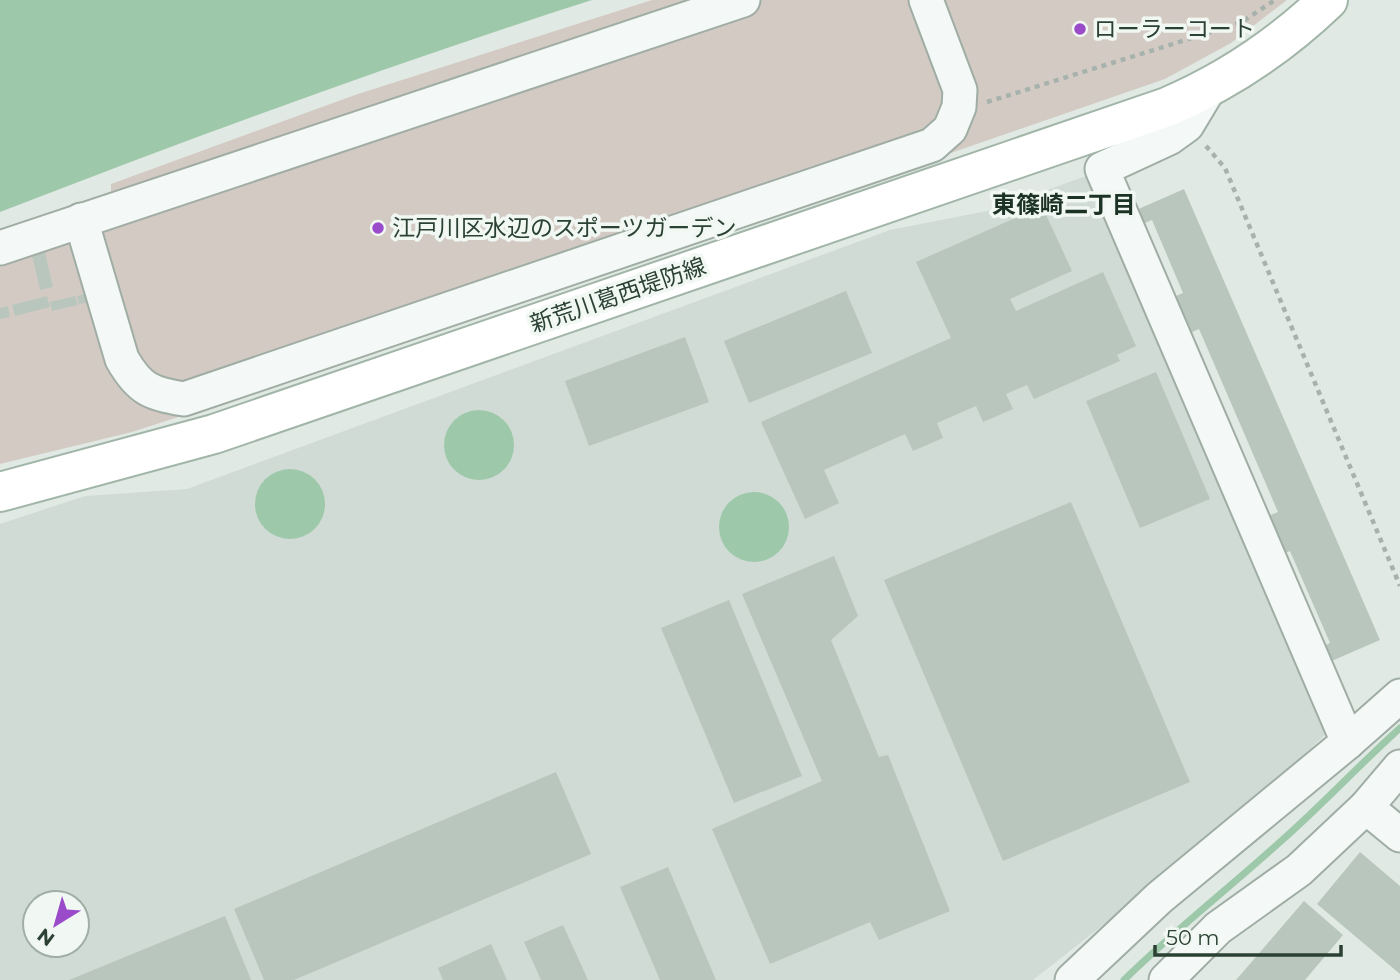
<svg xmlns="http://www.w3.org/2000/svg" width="1400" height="980" viewBox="0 0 1400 980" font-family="Montserrat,'Noto Sans JP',sans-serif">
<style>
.built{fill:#cfdbd4;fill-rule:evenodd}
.green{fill:#d3cbc3}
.water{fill:#9ec8aa}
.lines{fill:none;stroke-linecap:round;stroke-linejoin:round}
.stream{stroke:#9ec8aa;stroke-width:7}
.building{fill:#b9c6be}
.minor-casing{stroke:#9fada4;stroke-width:37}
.major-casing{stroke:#a1b5a8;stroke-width:42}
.path{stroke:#a7b2ac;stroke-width:4.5;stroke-dasharray:5 5;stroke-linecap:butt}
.minor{stroke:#f4f8f6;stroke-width:33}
.major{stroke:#fff;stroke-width:38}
.poi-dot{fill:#994bca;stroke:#f1f7f3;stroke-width:2.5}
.labels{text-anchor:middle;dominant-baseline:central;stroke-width:7;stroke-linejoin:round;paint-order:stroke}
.poi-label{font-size:23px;fill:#2a4133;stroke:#f1f7f3;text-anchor:start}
.street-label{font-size:23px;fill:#2a4133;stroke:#f1f7f3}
.neighbourhood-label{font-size:24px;font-weight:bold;fill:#1c3225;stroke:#f1f7f3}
</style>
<rect width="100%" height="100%" fill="#e1e9e4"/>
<path class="built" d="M1086,176L1334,726L1235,821L1033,980H0V524L85,496L187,489L890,230L992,210ZM35,903H77V945H35Z"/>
<path class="green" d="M652,0H1287L1231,43L1165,79L311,374L132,432L0,464V237L111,196V184L355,95Z"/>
<g class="water">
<path d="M0,0H592C392,64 196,136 0,212Z"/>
<circle cx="479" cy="445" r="35"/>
<circle cx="290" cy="504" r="35"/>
<circle cx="754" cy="527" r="35"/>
</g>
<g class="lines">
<path class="stream" d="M1124,980C1174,931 1228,889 1280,842C1321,806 1359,765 1400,728"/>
</g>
<g class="building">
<path d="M1184,189L1380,640L1327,663L1320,648L1330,643L1290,551L1279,556L1263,518L1278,512L1199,329L1185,335L1169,299L1183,293L1152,220L1140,225L1134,211Z"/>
<path d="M1042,206L1072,271L1010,299L1016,311L1103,272L1136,346L1117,355L1120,361L1034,399L1027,385L1006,394L1013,409L983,422L976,406L937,423L943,438L913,451L905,434L824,470L839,503L805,519L761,422L951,338L916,262Z"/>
<path d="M45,252L53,287L40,290L32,255Z"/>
<path d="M846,291L872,353L749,403L724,341Z"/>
<path d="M92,292L94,301L79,304L77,296Z"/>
<path d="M47,296L50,307L15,316L12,305Z"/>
<path d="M75,296L78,305L52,311L50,302Z"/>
<path d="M8,306L10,317L0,319V308Z"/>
<path d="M685,337L709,402L589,446L565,381Z"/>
<path d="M1156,372L1210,499L1140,528L1086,401Z"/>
<path d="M1071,502L1190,782L1003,861L884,580Z"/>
<path d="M834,556L858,616L831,640L879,757L888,755L950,911L879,940L870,922L770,964L712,829L822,781L742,594Z"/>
<path d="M729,600L802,776L734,803L661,628Z"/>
<path d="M556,772L591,854L294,980H264L234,909Z"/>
<path d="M1360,852L1400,886V974L1317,904Z"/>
<path d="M668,867L716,980H660L620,887Z"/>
<path d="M1304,901L1343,935L1305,980H1236Z"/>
<path d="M225,916L251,980H69Z"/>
<path d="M563,925L588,980H541L524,942Z"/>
<path d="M491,944L507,980H443L438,968Z"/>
</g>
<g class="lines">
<defs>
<g id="minor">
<path d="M1208,90L1187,125L1169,138L1102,169L1348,742"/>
<path d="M81,220L122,359C139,389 151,394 184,399L932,145L950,129L959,107L960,90L926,0"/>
<path d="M0,248L743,0"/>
<path d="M1366,807L1400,835"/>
<path d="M1072,980L1159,898L1348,742L1400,696"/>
<path d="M1166,980L1218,928L1299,870L1366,807L1400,767"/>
</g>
<path id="major" d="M0,492L214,434L1167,107C1228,81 1280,46 1328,0"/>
</defs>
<use href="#minor" class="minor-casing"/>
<use href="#major" class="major-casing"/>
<g class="path">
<path d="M987,102L1240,23L1275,0"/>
<path d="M1206,146L1225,168L1400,586"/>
</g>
<use href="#minor" class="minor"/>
<use href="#major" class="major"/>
</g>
<g class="poi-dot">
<circle cx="1080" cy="29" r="7"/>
<circle cx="378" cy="228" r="7"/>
</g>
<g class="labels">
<g class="poi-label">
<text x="1094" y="29">ローラーコート</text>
<text x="392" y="228">江戸川区水辺のスポーツガーデン</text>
</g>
<g class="street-label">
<text transform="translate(618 295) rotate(-19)">新荒川葛西堤防線</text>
</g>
<g class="neighbourhood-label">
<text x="1064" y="204">東篠崎二丁目</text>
</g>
</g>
<g transform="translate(56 924) rotate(217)"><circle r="33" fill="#f1f7f3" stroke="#a1aea6" stroke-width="2"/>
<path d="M0-5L12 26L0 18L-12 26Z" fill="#994bca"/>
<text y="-10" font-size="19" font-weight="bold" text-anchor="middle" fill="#2a4133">N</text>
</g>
<path d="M1155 945v10h186v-10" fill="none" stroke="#2a4133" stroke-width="3.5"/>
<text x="1166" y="945" font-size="21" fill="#2a4133" stroke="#f1f7f3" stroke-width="5" paint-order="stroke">50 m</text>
</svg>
